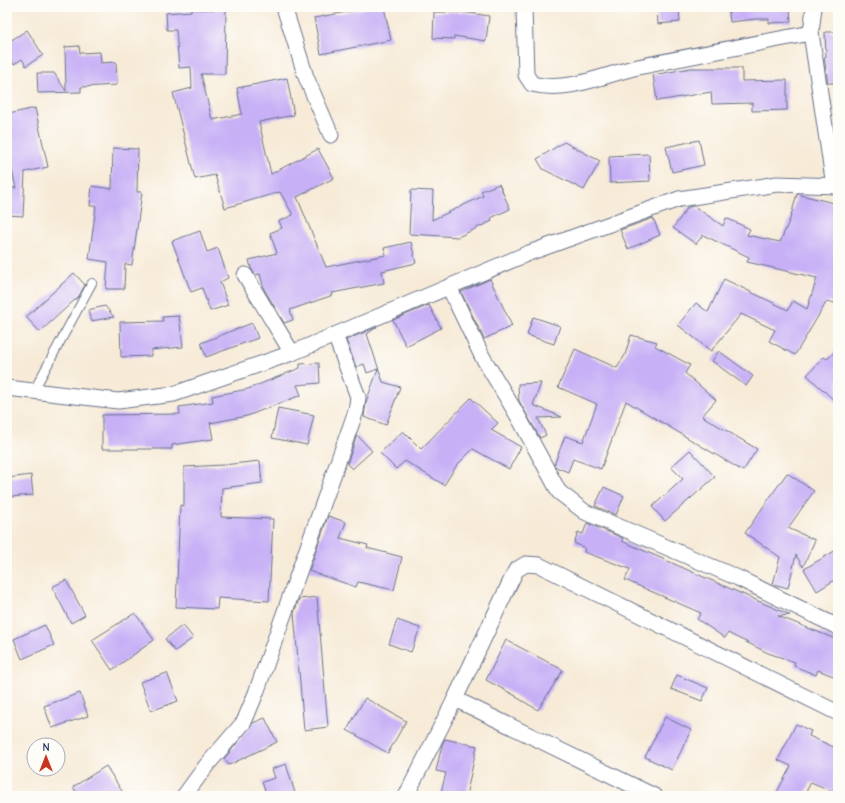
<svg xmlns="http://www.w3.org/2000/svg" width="845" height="803" viewBox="0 0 845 803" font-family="'Comic Neue',sans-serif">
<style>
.building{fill:#c7b0f6}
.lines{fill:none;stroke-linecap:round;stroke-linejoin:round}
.service-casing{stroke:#687189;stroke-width:10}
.minor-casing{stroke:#687189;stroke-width:17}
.service{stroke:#fff;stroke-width:8}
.minor{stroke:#fff;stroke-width:15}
</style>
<rect width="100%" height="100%" fill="#fdfcf7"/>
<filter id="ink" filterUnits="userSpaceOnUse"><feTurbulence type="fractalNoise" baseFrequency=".025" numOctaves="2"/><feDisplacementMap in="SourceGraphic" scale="8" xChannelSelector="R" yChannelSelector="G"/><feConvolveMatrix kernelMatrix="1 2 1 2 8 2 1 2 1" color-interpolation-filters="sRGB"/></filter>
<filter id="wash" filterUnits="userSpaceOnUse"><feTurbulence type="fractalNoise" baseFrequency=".012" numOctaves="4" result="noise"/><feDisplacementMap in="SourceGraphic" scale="16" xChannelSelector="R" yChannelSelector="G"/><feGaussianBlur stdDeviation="0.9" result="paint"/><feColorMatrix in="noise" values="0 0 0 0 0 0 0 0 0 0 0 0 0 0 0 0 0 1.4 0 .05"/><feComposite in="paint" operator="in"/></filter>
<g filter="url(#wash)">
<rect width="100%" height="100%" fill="#f7ebd8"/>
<g id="blocks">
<g class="building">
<path d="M373,7H384L391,40L321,54L314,18Z"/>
<path d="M657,7H679L680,22L658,24Z"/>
<path d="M728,7H790L791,22L769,23V19H756L730,22Z"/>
<path d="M191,9L226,10L225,74H201L212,120L242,114L237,88L287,78L294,115L259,122L271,174L318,149L334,178L297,197L326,267L386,255L384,248L411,242L416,263L382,271L384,283L332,293L333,295L290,310L293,320L284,323L264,289L260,274L255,275L251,268L249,260L277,253L270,233L282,228L279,221L293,215L280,192L225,208L215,175L195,179L173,93L192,88L191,67L179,68L176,30H167L166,13L191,11Z"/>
<path d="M434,12H463L489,16L486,41L454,36V39L433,38Z"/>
<path d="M27,30L43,55L26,66L22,59L14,64L7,54V43Z"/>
<path d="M825,32H838V83H828L824,57H826Z"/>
<path d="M79,46L80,53L100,52L101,63L116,62L117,85L81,87V92L38,93L37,73H54L66,91L65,47Z"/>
<path d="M691,68H742V81L787,80V110L752,111V103L712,104L711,92L657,101L653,75Z"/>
<path d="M35,108L48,167L25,172L23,216L7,215V187L16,188L7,149V123L11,122L9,114Z"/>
<path d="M699,140L704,165L672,172L666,147Z"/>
<path d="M564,142L600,161L584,190L543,169L537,159Z"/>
<path d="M113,148L138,149L137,192H142L132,265L125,264L124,289H106L108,262L89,259L96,206H90L92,186L112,189Z"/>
<path d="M649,154L650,181L610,183L609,156Z"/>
<path d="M499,184L510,209L491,218L492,221L458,237L409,234L411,190L433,191L432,220L483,196L481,191Z"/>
<path d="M797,194L838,204V304L827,301L795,355L769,341L775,330L741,314L711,351L678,325L696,303L708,312L724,279L788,310L793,301L807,309L817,278L747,262L749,257L703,235L696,244L673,228L688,207L694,206L723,226L726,218L750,229L747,235L780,242L790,219Z"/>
<path d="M653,218L660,235L628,249L620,230Z"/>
<path d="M200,231L207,252L218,248L228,278L220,282L228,305L210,311L202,288L191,292L172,241Z"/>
<path d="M74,273L85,285L79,296L40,332L26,317Z"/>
<path d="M490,279L512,326L484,339L461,292Z"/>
<path d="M429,305L441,328L406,346L393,320Z"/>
<path d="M105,306L114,317L91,321L88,310Z"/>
<path d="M179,316L183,347L151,350V356L121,357L120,322L163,321L162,317Z"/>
<path d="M533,317L560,326L554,344L527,335Z"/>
<path d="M252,323L258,338L206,357L201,343Z"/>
<path d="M377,327L367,334L383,382L400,387L386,425L364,417L366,402L378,369L367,373L364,364L356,367L346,340Z"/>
<path d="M631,335L657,342L655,346L690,365L685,373L716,400L702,416L757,449L743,471L626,401L601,469L573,459L568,472L556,467L554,465L565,436L583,442L597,404L558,387L575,349L617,368L625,355Z"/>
<path d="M838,349V404L807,375L824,357L827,359Z"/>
<path d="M719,351L753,376L746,386L712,361Z"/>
<path d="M319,363L320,383L297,385L301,395L247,416L210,423L213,439L172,445V449H102V415L180,414L179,407L213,402L212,396L248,389L300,368V364Z"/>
<path d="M541,383L533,405L562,417L538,418L546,435L540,438L519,401L518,384Z"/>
<path d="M471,398L498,423L491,430L521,447L509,469L473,449L457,465L444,485L405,461L396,469L380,453L403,431L421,449Z"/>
<path d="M278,408L314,415L307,445L272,438Z"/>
<path d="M357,435L372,451L352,469L347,464Z"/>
<path d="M690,450L715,477L665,521L652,507L683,479L671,467Z"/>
<path d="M260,461L262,483L222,488L221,517L273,519L269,601L218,598L217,609L176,607L180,505L184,506V467L223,465Z"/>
<path d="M787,473L814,491L788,528L815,540L803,567L796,555L788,588L773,584L780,557L745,533Z"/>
<path d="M31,475L33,495L10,497L8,478Z"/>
<path d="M604,487L624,496L616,515L595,506Z"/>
<path d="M328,516L346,522L340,538L368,545L367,548L402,557L394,590L358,582L356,587L309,571Z"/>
<path d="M587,523L623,538L622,541L790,615L778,616L838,640V678L818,670L816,675L794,666L795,662L768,653L728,633L725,638L697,619L701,613L625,580L630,569L584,552L585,548L574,543L578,532L583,534Z"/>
<path d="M838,549V578L817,591L804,569Z"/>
<path d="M66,580L85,615L71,623L52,587Z"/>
<path d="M317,597L328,727L304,730L294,613L299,599Z"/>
<path d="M135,613L154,640L112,670L92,640Z"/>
<path d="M397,620L420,628L411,652L389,644Z"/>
<path d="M45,625L54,645L22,659L14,639Z"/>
<path d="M183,625L193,638L175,651L165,639Z"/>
<path d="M506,640L563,670L538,710L516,697V696L486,680Z"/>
<path d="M167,673L178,701L151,711L140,682Z"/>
<path d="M677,675L708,688L702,701L671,689Z"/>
<path d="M80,693L88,716L52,728L44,706Z"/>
<path d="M365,698L406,721L388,753L347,730Z"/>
<path d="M665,717L691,730L672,770L645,757Z"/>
<path d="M265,718L277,742L229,765L224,759L253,723Z"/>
<path d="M796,724L811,731L809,736L838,749V794L811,782L804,796H775L791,766L778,760Z"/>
<path d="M445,739L477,746L466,796H440L446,773L436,771L442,745Z"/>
<path d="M286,764L296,796H267L262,782L275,778L272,769Z"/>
<path d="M106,766L125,796H79L73,787Z"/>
</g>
</g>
</g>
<g filter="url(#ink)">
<use href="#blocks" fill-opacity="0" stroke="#687189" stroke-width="1"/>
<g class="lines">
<defs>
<path id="service" d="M33,392L92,283"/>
<g id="minor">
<path d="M284,7L306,77L331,135"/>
<path d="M524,7L526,75L532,84C568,93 603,75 638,67C696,55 753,44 811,33"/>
<path d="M814,7L811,33L834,186"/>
<path d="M245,275L292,353"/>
<path d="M449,287L482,356L519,418L559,492L585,512L738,578L838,627"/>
<path d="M7,388L118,401L174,394L292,353L529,253L679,199L777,184L838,186"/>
<path d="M455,699L654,796"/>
<path d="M184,796L206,766L244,722L256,693L356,411L358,397L335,335"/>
<path d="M406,796L455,699L516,570L526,564L539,565L838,713"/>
</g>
</defs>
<use href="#service" class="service-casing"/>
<use href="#minor" class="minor-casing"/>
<use href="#service" class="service"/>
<use href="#minor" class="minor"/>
</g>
</g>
<rect width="845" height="803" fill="none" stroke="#fdfcf7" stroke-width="24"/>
<g transform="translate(46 757)"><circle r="19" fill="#fdfcf7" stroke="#a3aaba"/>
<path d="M0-3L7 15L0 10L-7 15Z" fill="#c8321e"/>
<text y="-6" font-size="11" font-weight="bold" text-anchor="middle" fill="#1b2f5e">N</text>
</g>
</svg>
